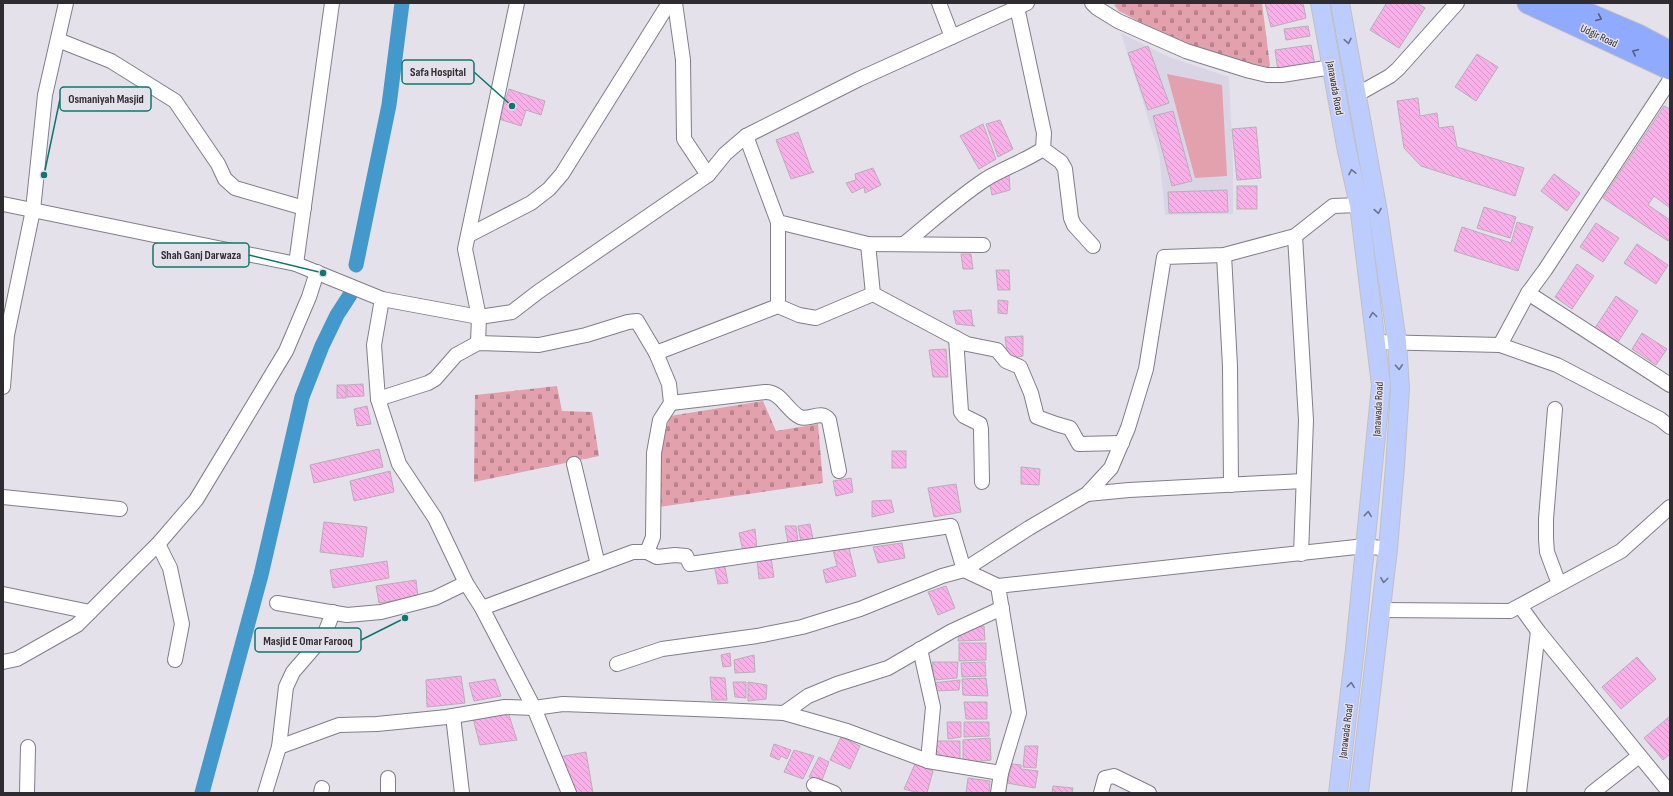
<svg xmlns="http://www.w3.org/2000/svg" width="1673" height="796" viewBox="0 0 1673 796" font-family="'Sofia Sans Condensed',sans-serif">
<style>
.built{fill:#dad5e5}
.cemetery{fill:url(#cemetery-stones)}
.park{fill:#e2a1ad}
.lines{fill:none;stroke-linecap:round;stroke-linejoin:round}
.canal{stroke:#4399cb;stroke-width:15}
.building{fill:url(#building-back-hatch);stroke:#b8afb6}
.minor-casing{stroke:#817e88;stroke-width:16}
.major-casing{stroke:#c0c0c1;stroke-width:20}
.highway-casing{stroke:#c0c0c1;stroke-width:23}
.minor{stroke:#fff;stroke-width:14}
.major{stroke:#bcccfe;stroke-width:18}
.highway{stroke:#90aafd;stroke-width:21}
.oneway{stroke:#555e82}
.oneway2{stroke:#6e748d}
.labels{text-anchor:middle;dominant-baseline:central;stroke-width:3;stroke-linejoin:round;paint-order:stroke}
.street-label{font-size:11px;fill:#2e2c30;stroke:#e4e1eb}
.leader{fill:none;stroke:#0f766e;stroke-width:1.5}
.callout-dot{fill:#0f766e;stroke:#e4e1eb;stroke-width:1.5}
.callout{fill:#e4e1eb;stroke:#0f766e;stroke-width:1.5}
.callout-label{font-size:12px;text-anchor:middle;font-weight:bold;fill:#2e2c30}
</style>
<defs>
<pattern id="cemetery-stones" width="16" height="16" patternUnits="userSpaceOnUse"><rect width="16" height="16" fill="#e2a1ad"/><path d="M2 7V4a2 2 0 0 1 4 0v3zM10 15v-3a2 2 0 0 1 4 0v3z" fill="#b8838d"/></pattern>
<pattern id="building-back-hatch" width="6" height="6" patternUnits="userSpaceOnUse"><rect width="6" height="6" fill="#f9b0e9"/><path d="M-1 5l2 2M0 0l6 6M5-1l2 2" fill="none" stroke="#d698c8"/></pattern>
</defs>
<rect width="100%" height="100%" fill="#e4e1eb"/>
<path class="built" d="M1121,33L1169,57L1229,77L1233,162V214L1165,215L1159,153Z"/>
<g class="cemetery">
<path d="M1119,3H1262L1270,66L1268,67L1226,58L1172,39L1119,11L1114,5Z"/>
<path d="M557,386L562,411L592,412L599,456L474,482L475,395Z"/>
<path d="M763,401L776,431L818,424L823,483L659,507L660,453L670,416Z"/>
</g>
<path class="park" d="M1167,74L1222,85L1227,176L1195,178Z"/>
<g class="lines">
<g class="canal">
<path d="M356,265L389,105L402,3"/>
<path d="M202,793L261,575L302,397L322,346L337,315L350,295"/>
</g>
</g>
<g class="building">
<path d="M1265,3H1303L1306,18L1271,27Z"/>
<path d="M1384,3H1417L1425,8L1399,48L1370,30L1386,4Z"/>
<path d="M1308,26L1310,36L1286,40L1284,29Z"/>
<path d="M1311,45L1315,65L1278,71L1275,50Z"/>
<path d="M1148,46L1169,103L1148,110L1128,53Z"/>
<path d="M1477,54L1498,67L1476,101L1455,87Z"/>
<path d="M509,89L545,101L541,115L526,110L521,126L499,119Z"/>
<path d="M1418,98L1420,116L1437,113L1439,128L1453,126L1457,147L1524,168L1515,196L1421,166L1404,148L1397,101Z"/>
<path d="M1664,106L1670,109V208L1654,196L1648,205L1670,220V238L1668,241L1603,198Z"/>
<path d="M1173,111L1192,181L1172,186L1153,116Z"/>
<path d="M1000,120L1013,149L998,157L986,124Z"/>
<path d="M983,124L996,159L979,169L960,136Z"/>
<path d="M1256,127L1261,178L1237,180L1232,129Z"/>
<path d="M798,132L812,171L814,172L791,179L776,140Z"/>
<path d="M873,168L881,185L865,193L864,187L852,193L846,183L856,180L855,174Z"/>
<path d="M1009,174L1010,190L992,195L989,180Z"/>
<path d="M1554,174L1580,193L1567,211L1541,191Z"/>
<rect x="1237" y="186" width="20" height="23"/>
<path d="M1227,190L1228,212L1169,213L1168,192Z"/>
<path d="M1484,207L1516,217L1510,238L1477,228Z"/>
<path d="M1517,222L1533,227L1518,271L1454,251L1462,227L1511,243Z"/>
<path d="M1596,223L1619,238L1603,262L1580,247Z"/>
<path d="M1637,244L1668,265L1656,284L1624,263Z"/>
<path d="M961,254H971L973,269H963Z"/>
<path d="M1577,264L1594,276L1572,309L1555,297Z"/>
<path d="M996,270H1009L1010,290H998Z"/>
<path d="M1616,296L1638,311L1618,342L1595,328Z"/>
<path d="M998,300L1008,301L1007,314L998,313Z"/>
<path d="M971,310L973,325L975,326L956,324L953,311Z"/>
<path d="M1642,333L1667,349L1656,365L1632,349Z"/>
<path d="M1023,336V356L1008,359L1005,337Z"/>
<path d="M946,349L948,377H933L929,350Z"/>
<path d="M363,384L364,396L347,397V385Z"/>
<rect x="337" y="385" width="9" height="13"/>
<path d="M367,406L371,424L357,426L354,409Z"/>
<path d="M379,449L383,467L314,483L310,465Z"/>
<rect x="892" y="451" width="14" height="17"/>
<path d="M1021,467L1040,469L1039,485L1021,484Z"/>
<path d="M390,471L394,492L354,501L350,481Z"/>
<path d="M851,478L853,492L836,496L833,481Z"/>
<path d="M956,484L961,512L934,517L928,488Z"/>
<path d="M891,500L894,512L872,517V501Z"/>
<path d="M324,522L367,527L363,557L320,552Z"/>
<path d="M810,524L813,539L801,542L798,526Z"/>
<path d="M785,526H796L798,541L788,543Z"/>
<path d="M755,529L757,549L743,551L739,533Z"/>
<path d="M902,543L905,558L878,563L873,547Z"/>
<path d="M849,548L856,576L826,583L823,570L837,566L833,550Z"/>
<path d="M771,558L774,577L759,579L757,559Z"/>
<path d="M387,561L389,578L333,588L330,570Z"/>
<path d="M724,563L728,583L718,584L714,565Z"/>
<path d="M416,580L418,597L379,603L376,586Z"/>
<path d="M946,586L955,608L938,615L928,592Z"/>
<path d="M984,626L985,640L958,641L959,630Z"/>
<path d="M959,643H986V660L959,661Z"/>
<path d="M730,653L731,666L723,667L721,655Z"/>
<path d="M754,655L755,672L735,673L734,660Z"/>
<path d="M1637,657L1656,679L1621,709L1602,687Z"/>
<path d="M932,662H958L957,678L934,680Z"/>
<path d="M985,662L986,676L962,677L961,663Z"/>
<path d="M461,676L465,703L427,707L426,680Z"/>
<path d="M710,677L725,678L727,700H712Z"/>
<path d="M986,678L988,696L963,695L962,679Z"/>
<path d="M495,679L501,696L474,701L469,683Z"/>
<path d="M960,680L959,690L933,691L932,683Z"/>
<path d="M733,682H746V698L735,697Z"/>
<path d="M748,682L767,685L766,699L748,701Z"/>
<path d="M964,702H987V719H966Z"/>
<path d="M507,709L517,740L480,745L472,715Z"/>
<path d="M1670,716V754L1663,760L1644,738Z"/>
<path d="M947,722H961V737L948,739Z"/>
<path d="M964,722H989V736L964,737Z"/>
<path d="M841,737L860,746L850,769L830,760Z"/>
<path d="M990,738L991,760L963,763V740Z"/>
<path d="M936,741H960V761L937,759Z"/>
<path d="M774,744L791,750L787,759L781,756L779,760L770,756Z"/>
<path d="M1025,746H1038L1036,768L1023,767Z"/>
<path d="M794,750L814,756L803,779L784,772Z"/>
<path d="M586,752L593,793H574L559,757Z"/>
<path d="M819,757L829,762L822,780L809,777Z"/>
<path d="M915,764L933,771L927,793H919L904,789Z"/>
<path d="M1012,764L1021,765V769L1038,771L1035,788L1007,783Z"/>
<path d="M968,778L990,781L989,793H966Z"/>
<path d="M1053,786L1073,788L1072,793H1052Z"/>
</g>
<g class="lines">
<defs>
<g id="minor">
<path d="M675,3L683,60L684,139L708,175"/>
<path d="M939,3L952,37"/>
<path d="M1092,3L1097,8L1118,21L1186,51L1250,71L1267,75H1282L1332,67"/>
<path d="M58,40L111,61L175,101L218,164L225,179L235,188L304,208"/>
<path d="M1358,94L1390,76L1398,69L1457,3"/>
<path d="M746,136L778,222L868,244L983,245"/>
<path d="M1043,149L1061,162L1065,169L1071,218L1074,225L1093,246"/>
<path d="M3,204L296,264L382,299L479,317L512,312L538,292L708,175L725,154L746,136L859,79L1027,3"/>
<path d="M469,235L531,203L549,189L562,174L669,3"/>
<path d="M1295,236L1306,420L1301,554"/>
<path d="M868,244L873,294L967,344L997,350L1006,361L1020,367L1031,393L1037,417L1056,424L1070,428L1079,444L1122,443"/>
<path d="M904,244C931,222 957,198 986,179C1004,168 1025,161 1043,149L1044,133L1017,7"/>
<path d="M1224,255L1230,366L1231,485"/>
<path d="M296,264L332,3"/>
<path d="M1528,293L1670,385"/>
<path d="M382,299L374,345L378,399L399,464L435,518L466,583L482,608L534,708L569,793"/>
<path d="M778,306V222"/>
<path d="M956,338L961,412L964,416L980,424L981,429L982,482"/>
<path d="M1376,342L1500,345L1557,365L1660,419L1670,427"/>
<path d="M478,343L479,317L465,249L517,3"/>
<path d="M1500,345L1528,293L1545,270L1670,80"/>
<path d="M656,353L778,306L799,315L816,318L873,294"/>
<path d="M3,387L7,335L33,210L45,95L66,3"/>
<path d="M378,399L428,383L435,379L456,355L478,343L539,345L586,335L628,322L637,321L656,353L669,384L671,403L660,420L654,453L653,537L647,552"/>
<path d="M671,403L765,392C781,391 787,411 800,417C810,421 821,409 829,420L839,471"/>
<path d="M1555,409L1546,519V539L1547,552L1559,584"/>
<path d="M574,464L598,565"/>
<path d="M1087,494L1129,490L1303,481"/>
<path d="M3,497L120,509"/>
<path d="M158,544L170,568L182,624L175,660"/>
<path d="M3,594L90,612"/>
<path d="M277,603L347,615L381,612L435,598L466,583"/>
<path d="M1520,606L1538,631L1670,793"/>
<path d="M482,608L633,552H647L657,557L675,555L686,556L690,564L951,526L964,570L998,586"/>
<path d="M1380,610L1510,611L1621,551L1670,507"/>
<path d="M920,649L933,707L928,761"/>
<path d="M3,662L17,659L77,625L158,544L196,500L286,351L309,297L317,272"/>
<path d="M617,664L662,649L757,636L802,627L860,609L942,576L964,570L1029,528L1087,494L1111,468L1128,428L1146,369L1164,257L1224,255L1295,236L1333,206L1359,205"/>
<path d="M784,713L808,696L837,684L888,668L952,631L1002,608"/>
<path d="M453,716L462,793"/>
<path d="M279,747L339,725L377,724L447,717L505,707L534,708L563,704L721,710L784,713L847,731L928,761L1001,773"/>
<path d="M388,778V793"/>
<path d="M814,785L834,793"/>
<path d="M27,793L28,747"/>
<path d="M265,793L279,747L286,687L293,672L324,636L333,612"/>
<path d="M321,793L322,788"/>
<path d="M998,793L1001,773L1019,713L998,586L1365,546L1388,549"/>
<path d="M1101,793L1105,778L1114,776L1149,793"/>
<path d="M1519,793L1538,631"/>
<path d="M1592,793L1639,756"/>
</g>
<g id="major">
<path d="M1320,3L1346,146L1359,205L1381,385L1355,649L1338,793"/>
<path d="M1340,3L1378,212L1397,342L1400,388L1395,466L1388,549L1359,793"/>
</g>
<g id="highway">
<path d="M1528,3L1670,69"/>
<path d="M1563,3L1638,35L1670,52"/>
</g>
</defs>
<use href="#minor" class="minor-casing"/>
<use href="#major" class="major-casing"/>
<use href="#highway" class="highway-casing"/>
<use href="#minor" class="minor"/>
<use href="#major" class="major"/>
<use href="#highway" class="highway"/>
</g>
<defs><path id="oneway-chevron" d="M-2-3.5L2.5 0L-2 3.5" fill="none" stroke-width="1.6" stroke-linecap="round" stroke-linejoin="round"/></defs>
<g class="oneway">
<use href="#oneway-chevron" transform="translate(1599 18) rotate(23)"/>
<use href="#oneway-chevron" transform="translate(1635 52) rotate(-155)"/>
</g>
<g class="oneway2">
<use href="#oneway-chevron" transform="translate(1348 41) rotate(79)"/>
<use href="#oneway-chevron" transform="translate(1352 172) rotate(-102)"/>
<use href="#oneway-chevron" transform="translate(1378 211) rotate(80)"/>
<use href="#oneway-chevron" transform="translate(1373 315) rotate(-97)"/>
<use href="#oneway-chevron" transform="translate(1399 367) rotate(87)"/>
<use href="#oneway-chevron" transform="translate(1368 514) rotate(-84)"/>
<use href="#oneway-chevron" transform="translate(1384 580) rotate(97)"/>
<use href="#oneway-chevron" transform="translate(1351 685) rotate(-83)"/>
</g>
<g class="labels">
<g class="street-label">
<text transform="translate(1599 36) rotate(25)">Udgir Road</text>
<text transform="translate(1335 88) rotate(80)">Janawada Road</text>
<text transform="translate(1378 409) rotate(-87)">Janawada Road</text>
<text transform="translate(1346 731) rotate(-83)">Janawada Road</text>
</g>
</g>
<path class="leader" d="M512 106L474 72M44 175L60 99M323 273L249 255M405 618L361 640"/>
<g class="callout-dot">
<circle cx="512" cy="106" r="4"/>
<circle cx="44" cy="175" r="4"/>
<circle cx="323" cy="273" r="4"/>
<circle cx="405" cy="618" r="4"/>
</g>
<g class="callout">
<rect x="402" y="60" width="72" height="24" rx="4"/>
<rect x="60" y="87" width="91" height="24" rx="4"/>
<rect x="153" y="243" width="96" height="24" rx="4"/>
<rect x="255" y="628" width="106" height="24" rx="4"/>
</g>
<g class="callout-label">
<text x="438" y="76">Safa Hospital</text>
<text x="106" y="103">Osmaniyah Masjid</text>
<text x="201" y="259">Shah Ganj Darwaza</text>
<text x="308" y="645">Masjid E Omar Farooq</text>
</g>
<rect width="1673" height="796" fill="none" stroke="#2e2c30" stroke-width="8"/>
</svg>
